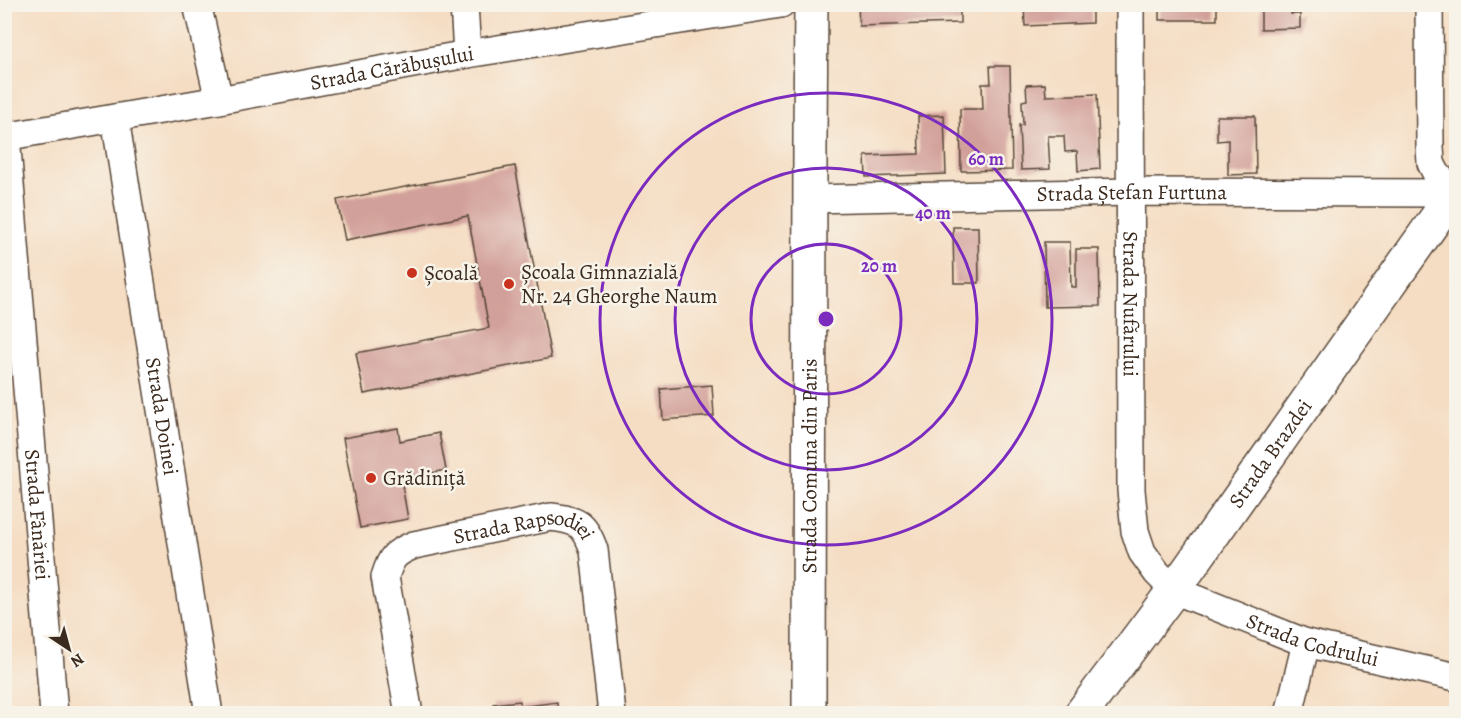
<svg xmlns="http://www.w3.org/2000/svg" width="1461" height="718" viewBox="0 0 1461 718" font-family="Alegreya,serif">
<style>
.building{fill:#d2a09a}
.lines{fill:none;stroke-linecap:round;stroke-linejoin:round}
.minor-casing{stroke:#574537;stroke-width:30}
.tertiary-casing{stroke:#574537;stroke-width:36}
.minor{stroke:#fff;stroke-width:27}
.tertiary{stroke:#fff;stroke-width:33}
.ring{fill:none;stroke:#7b2cbf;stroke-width:3}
.poi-dot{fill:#c8321e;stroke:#f7f3e8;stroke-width:2}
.labels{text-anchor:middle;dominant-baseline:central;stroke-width:5;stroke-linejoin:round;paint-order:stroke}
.street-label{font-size:21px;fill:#3b2a1e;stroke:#f7f3e8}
.poi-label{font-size:21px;fill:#3b2a1e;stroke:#f7f3e8;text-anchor:start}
.centre{fill:#7b2cbf;stroke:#f7f3e8;stroke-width:3}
.ring-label{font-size:18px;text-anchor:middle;font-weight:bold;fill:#7b2cbf;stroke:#f7f3e8;stroke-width:5;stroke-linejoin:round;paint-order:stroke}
</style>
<rect width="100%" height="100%" fill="#f7f3e8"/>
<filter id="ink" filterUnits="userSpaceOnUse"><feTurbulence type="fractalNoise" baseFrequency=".0167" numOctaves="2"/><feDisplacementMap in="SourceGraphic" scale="12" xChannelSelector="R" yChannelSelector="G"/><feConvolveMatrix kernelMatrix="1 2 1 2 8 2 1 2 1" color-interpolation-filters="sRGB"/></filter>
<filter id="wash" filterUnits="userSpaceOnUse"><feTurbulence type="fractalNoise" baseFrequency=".008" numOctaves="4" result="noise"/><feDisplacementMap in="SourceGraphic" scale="24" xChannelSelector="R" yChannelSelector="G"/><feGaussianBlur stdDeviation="1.35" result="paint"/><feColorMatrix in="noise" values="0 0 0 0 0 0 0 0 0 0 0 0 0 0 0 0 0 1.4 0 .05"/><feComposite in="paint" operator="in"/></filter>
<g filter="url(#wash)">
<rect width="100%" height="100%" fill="#f5ddc3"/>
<g id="blocks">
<g class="building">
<path d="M858,4H960V23L859,26Z"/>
<path d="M1024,4H1092V23L1025,26Z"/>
<rect x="1159" y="4" width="58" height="16"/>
<path d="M1261,4H1291V14H1300V28L1261,29Z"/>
<path d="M990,66H1010L1012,170L961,171L960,109H983L982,84H991Z"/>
<path d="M1045,84L1046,96L1097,94L1100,169L1078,171L1077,151L1065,152L1064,136H1048L1050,169L1021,170L1019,125H1023L1022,101L1027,100L1026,85Z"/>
<path d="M944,115L946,174L866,177L865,156L919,154L918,116Z"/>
<path d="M1217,116H1255L1256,174L1228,175V140L1217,141Z"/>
<path d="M515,166L551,358L364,394L356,353L489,328L468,216L345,240L337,200Z"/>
<path d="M953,227H978L979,283H954Z"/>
<path d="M1044,242H1070L1071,287H1076V249H1099L1100,306L1045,307Z"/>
<path d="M712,385L714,416L663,420L661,389Z"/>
<path d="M398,428L400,441L439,433L446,470L401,479L408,519L360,528L343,438Z"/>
<path d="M520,701V707L557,702L558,714H494L493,704Z"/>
</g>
</g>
</g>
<g filter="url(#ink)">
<use href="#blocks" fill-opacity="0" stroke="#574537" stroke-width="1.5"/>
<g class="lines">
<defs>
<g id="minor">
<path d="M197,4L219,100"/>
<path d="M464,4L467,54"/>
<path id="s1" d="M1130,4L1131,490L1135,531L1142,552L1157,573L1174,590L1306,643L1456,677"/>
<path d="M1429,4L1430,147L1431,163L1436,173L1454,193"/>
<path id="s2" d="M115,118L209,714"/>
<path id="s3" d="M6,136L54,714"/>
<path id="s4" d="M4,137L219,100L467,54L781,4"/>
<path id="s5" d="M810,199L1131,192L1454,193"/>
<path id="s6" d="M409,714L385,577C391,557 394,553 414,545L551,517C578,520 585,524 594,550L612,714"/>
<path d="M1289,714L1306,643"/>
</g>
<g id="tertiary">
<path id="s7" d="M809,714L810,137L811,4"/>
<path id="s8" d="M1081,714L1174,590L1456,190"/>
</g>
</defs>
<use href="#minor" class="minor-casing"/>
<use href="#tertiary" class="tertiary-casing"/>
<use href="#minor" class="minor"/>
<use href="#tertiary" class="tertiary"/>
</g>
</g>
<g class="ring">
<circle cx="826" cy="319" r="75"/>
<circle cx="826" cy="319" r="151"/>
<circle cx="826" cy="319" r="226"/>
</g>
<g class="poi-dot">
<circle cx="412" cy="273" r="6"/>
<circle cx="509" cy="284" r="6"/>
<circle cx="371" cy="478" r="6"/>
</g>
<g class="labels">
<g class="street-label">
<text stroke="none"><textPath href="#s4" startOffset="394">Strada Cărăbușului</textPath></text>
<text stroke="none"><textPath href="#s5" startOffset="322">Strada Ștefan Furtuna</textPath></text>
<text stroke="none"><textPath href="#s1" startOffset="300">Strada Nufărului</textPath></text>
<text stroke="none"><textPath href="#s2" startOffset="302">Strada Doinei</textPath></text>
<text stroke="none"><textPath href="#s8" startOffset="322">Strada Brazdei</textPath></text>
<text stroke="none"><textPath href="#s7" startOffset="248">Strada Comuna din Paris</textPath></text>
<text stroke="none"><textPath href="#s3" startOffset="380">Strada Fânăriei</textPath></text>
<text stroke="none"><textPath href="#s6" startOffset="298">Strada Rapsodiei</textPath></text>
<text stroke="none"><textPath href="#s1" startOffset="747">Strada Codrului</textPath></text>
</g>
<g class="poi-label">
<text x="521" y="272">Școala Gimnazială<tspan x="521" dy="24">Nr. 24 Gheorghe Naum</tspan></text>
<text x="424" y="273">Școală</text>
<text x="383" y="478">Grădiniță</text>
</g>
</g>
<circle cx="826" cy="319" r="9" class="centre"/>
<g class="ring-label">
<text x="986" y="165">60 m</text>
<text x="933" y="219">40 m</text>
<text x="879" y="272">20 m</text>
</g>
<rect width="1461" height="718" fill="none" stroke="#f7f3e8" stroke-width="24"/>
<g transform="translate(69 649) rotate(144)" stroke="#f7f3e8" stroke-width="4.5" paint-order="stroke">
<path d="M0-4.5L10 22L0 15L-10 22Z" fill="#3b2a1e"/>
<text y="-9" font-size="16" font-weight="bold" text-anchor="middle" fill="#3b2a1e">N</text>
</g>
</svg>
